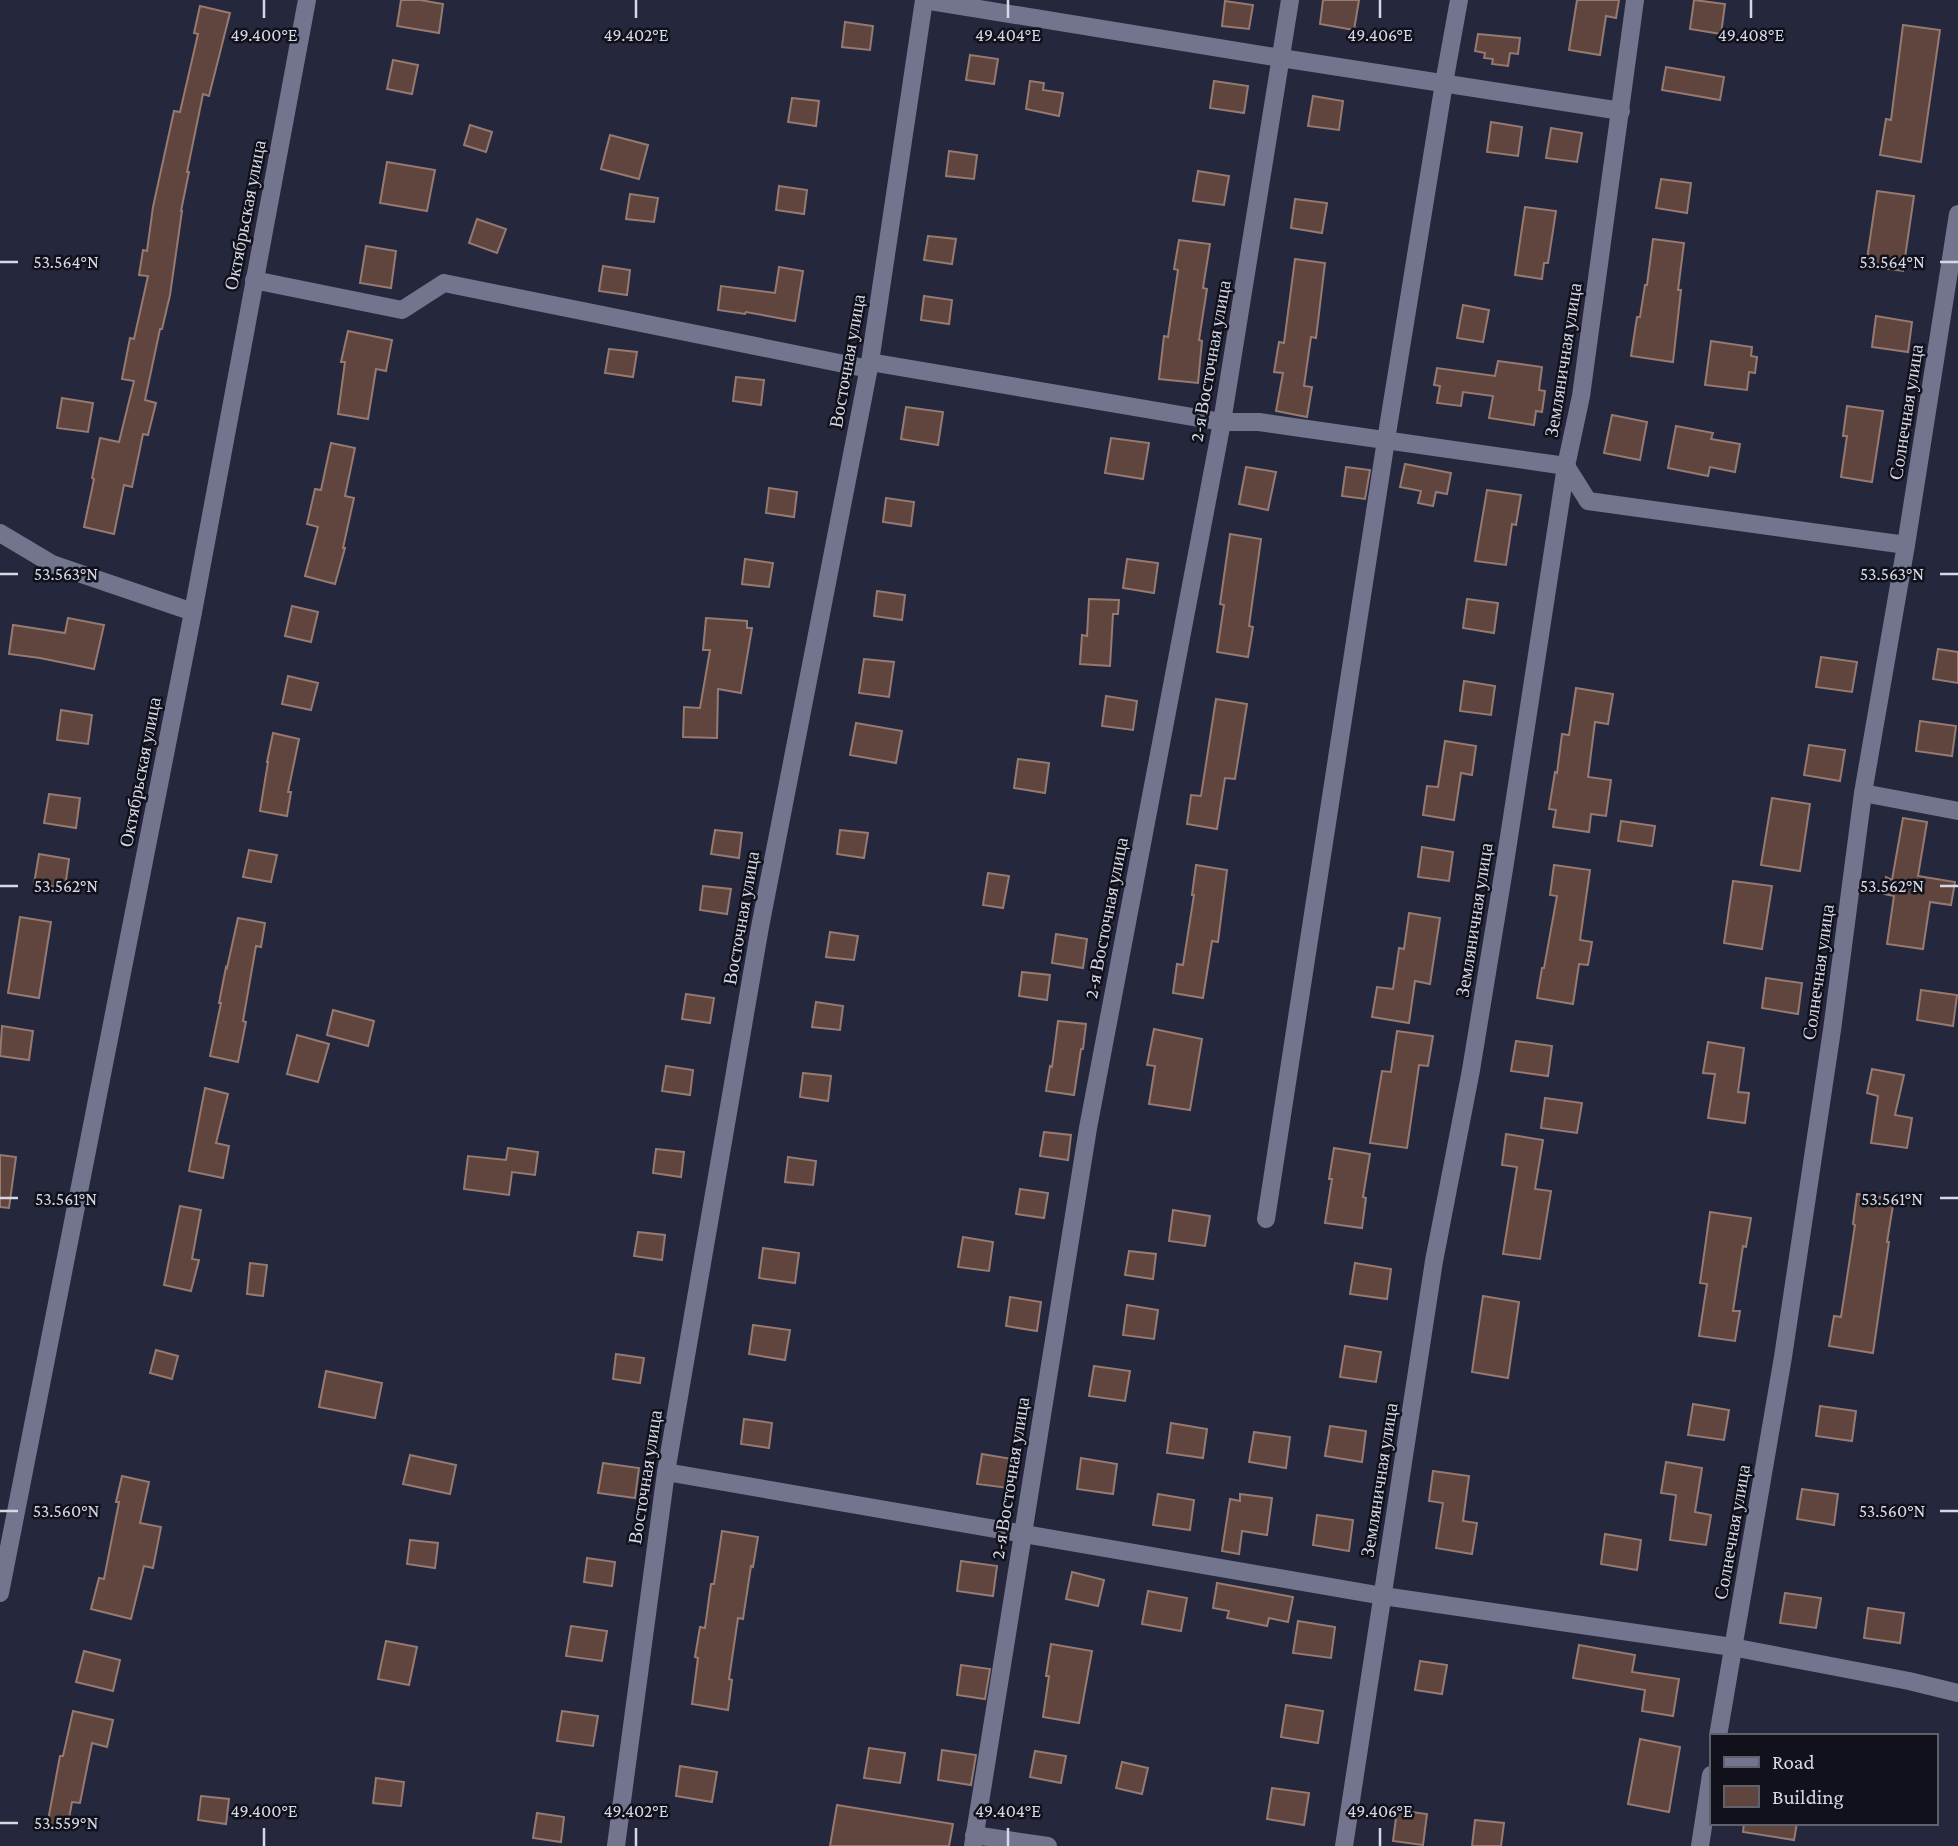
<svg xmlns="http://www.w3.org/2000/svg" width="1958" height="1846" viewBox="0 0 1958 1846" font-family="'Crimson Pro',serif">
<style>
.building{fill:#5f453d;stroke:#967a71;stroke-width:2}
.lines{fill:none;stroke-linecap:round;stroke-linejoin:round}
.minor{stroke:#72758d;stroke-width:18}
.ticks{fill:none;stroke:#d6d8e6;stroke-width:2.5}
.labels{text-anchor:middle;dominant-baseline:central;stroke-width:5;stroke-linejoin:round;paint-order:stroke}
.street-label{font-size:19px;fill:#d6d8e6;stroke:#10111b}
.ticks-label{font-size:18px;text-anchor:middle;fill:#d6d8e6;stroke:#10111b;stroke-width:5;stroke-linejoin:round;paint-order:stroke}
</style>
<rect width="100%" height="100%" fill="#25283c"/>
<g class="building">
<path d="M401,0H420L443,4L439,33L397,26Z"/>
<path d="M1323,0H1359L1354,30L1320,24Z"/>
<path d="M1577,0H1619L1616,18L1606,16L1600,55L1569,50Z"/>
<path d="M1694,0L1725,4L1721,34L1690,29Z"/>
<path d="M1225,1L1253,5L1249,29L1222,26Z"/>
<path d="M200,6L230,13L209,96L203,94L187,172H189L181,211H182L170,295L162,329H160L145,400L156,403L148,435L143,434L132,487L124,485L114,534L84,527L94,479L92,478L100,438L119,442L134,381L122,379L130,338L134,339L148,276L139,275L143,250L147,251L153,207L174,111L180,112L198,34L194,33Z"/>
<path d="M845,22L873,26L870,50L842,47Z"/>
<path d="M1903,25L1940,30L1921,162L1880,155L1886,119L1891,120Z"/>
<path d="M1478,34L1520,38L1518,54L1510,53L1508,66L1492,64L1493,59L1484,58L1485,53L1475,51Z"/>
<path d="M970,55L998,59L994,84L966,80Z"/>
<path d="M393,60L418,65L412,94L387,89Z"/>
<path d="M1666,67L1724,77L1720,100L1662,90Z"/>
<path d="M1030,81L1044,83L1043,90L1063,93L1059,116L1026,109Z"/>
<path d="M1214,81L1248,86L1244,113L1210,108Z"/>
<path d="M1313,96L1343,101L1339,130L1308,126Z"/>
<path d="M792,98L819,101L816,126L788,122Z"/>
<path d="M1491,122L1522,127L1518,156L1487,152Z"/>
<path d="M470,125L492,132L486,152L464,145Z"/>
<path d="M1551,128L1582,133L1577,162L1546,158Z"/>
<path d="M610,135L648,145L639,179L601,169Z"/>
<path d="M949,151L977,155L974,179L946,176Z"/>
<path d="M387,162L435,170L427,211L380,203Z"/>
<path d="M1198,171L1229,176L1224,205L1193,201Z"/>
<path d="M1661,179L1691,183L1687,213L1656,208Z"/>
<path d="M779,186L807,190L804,214L776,210Z"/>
<path d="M1877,191L1914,196L1903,271L1866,266Z"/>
<path d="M630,194L658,198L654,222L626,219Z"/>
<path d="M1295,199L1327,203L1322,233L1291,228Z"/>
<path d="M1525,207L1556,211L1548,263H1544L1542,279L1515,275Z"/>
<path d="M477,219L506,229L497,253L469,243Z"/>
<path d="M928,236L956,239L952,264L924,260Z"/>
<path d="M1653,239L1684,243L1678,290H1681L1673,362L1631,356L1637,317H1640L1645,285H1647Z"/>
<path d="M1179,240L1210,244L1203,288L1207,289L1199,340L1202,341L1198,383L1159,379L1164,336L1168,337L1178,270L1174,269Z"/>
<path d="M366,246L396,251L391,288L360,283Z"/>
<path d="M1295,259L1325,263L1316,338L1311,337L1304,386L1312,387L1307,417L1276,411L1283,373L1274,372L1279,342L1284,343Z"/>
<path d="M603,266L630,270L627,295L599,291Z"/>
<path d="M779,267L803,271L795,321L746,312L745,314L718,310L721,286L775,293Z"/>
<path d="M924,296L952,300L949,324L921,320Z"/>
<path d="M1463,305L1489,310L1483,342L1457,338Z"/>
<path d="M1876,316L1912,322L1908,352L1872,347Z"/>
<path d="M348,331L392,340L386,371L376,369L368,419L338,414L345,362H341Z"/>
<path d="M1711,341L1752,347L1751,356L1757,357L1755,373L1749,372L1747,390L1705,385Z"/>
<path d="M609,349L637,352L633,377L605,373Z"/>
<path d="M1498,361L1542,367L1539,390L1545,391L1542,412L1536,411L1534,425L1489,418L1493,396L1463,392L1461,406L1437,403L1440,386L1434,385L1437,368L1495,376Z"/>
<path d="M736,377L764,380L761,405L733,401Z"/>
<path d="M62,398L93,403L88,432L57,428Z"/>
<path d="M1847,406L1883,411L1872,482L1841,477L1847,436H1843Z"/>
<path d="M906,407L943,412L938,445L901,439Z"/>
<path d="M1612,415L1647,422L1640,460L1604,453Z"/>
<path d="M1676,426L1713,433L1711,439L1740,444L1735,472L1710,467L1708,476L1668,468Z"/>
<path d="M1111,438L1149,443L1143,479L1105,473Z"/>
<path d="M331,443L355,448L345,496L354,498L343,548H345L335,584L305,576L318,527L307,524L315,489L321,490Z"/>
<path d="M1405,464L1451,473L1447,494L1436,492L1433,506L1418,503L1421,491L1400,487Z"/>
<path d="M1246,467L1276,472L1268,510L1239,504Z"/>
<path d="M1346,467L1370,470L1365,499L1342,496Z"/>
<path d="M769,488L797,492L794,517L766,513Z"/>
<path d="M1487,490L1521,495L1516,525L1512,524L1506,565L1475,561Z"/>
<path d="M886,498L914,502L911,526L883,522Z"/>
<path d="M1230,534L1261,539L1249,626L1253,627L1248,657L1217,652L1224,605L1220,604Z"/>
<path d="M745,559L773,563L769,587L742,584Z"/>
<path d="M1127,559L1158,563L1154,593L1123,588Z"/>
<path d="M877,591L905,595L902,620L874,616Z"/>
<path d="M1089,599L1119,600L1118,614H1113L1110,666L1080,664L1082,635L1087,636Z"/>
<path d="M1467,599L1498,603L1494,633L1463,628Z"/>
<path d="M292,606L318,612L311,642L285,636Z"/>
<path d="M68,618L104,625L94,669L40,658L9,654L13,625L65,633Z"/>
<path d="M706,618L747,621V628H752L741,693L718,689L717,738L683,737L684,707L700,708L710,650H703Z"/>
<path d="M1938,649L1958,652V683L1933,679Z"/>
<path d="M1821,657L1857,662L1852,692L1816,687Z"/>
<path d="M864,659L894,662L889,697L859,693Z"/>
<path d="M288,676L318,683L311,710L282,704Z"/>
<path d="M1464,681L1495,686L1491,715L1460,711Z"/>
<path d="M1576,688L1613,694L1608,724L1595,722L1588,777L1611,780L1606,816L1591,814L1589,832L1553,827L1556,810L1549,809L1555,772L1557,773L1562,734L1569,735Z"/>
<path d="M1106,696L1137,701L1133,730L1102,726Z"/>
<path d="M1216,699L1247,704L1235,779L1225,778L1217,829L1187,824L1191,795L1201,796Z"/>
<path d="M61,710L92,715L88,744L57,740Z"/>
<path d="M1920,721L1956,726L1952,756L1916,751Z"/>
<path d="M856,723L902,731L896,763L850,755Z"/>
<path d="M273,733L299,739L288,792H291L287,816L260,811L268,762H267Z"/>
<path d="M1445,741L1476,746L1472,775L1461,773L1454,820L1423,815L1427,786L1438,787Z"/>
<path d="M1809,745L1845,750L1840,781L1804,775Z"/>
<path d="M1018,759L1049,763L1045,793L1014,788Z"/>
<path d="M49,794L80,798L76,828L44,823Z"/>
<path d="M1772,798L1810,804L1800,871L1761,865Z"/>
<path d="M1903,818L1927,822L1918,876L1955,882L1951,905L1930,902L1923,949L1887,944L1894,896L1884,894L1886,877L1892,880Z"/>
<path d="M1621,821L1655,826L1652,846L1618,841Z"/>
<path d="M715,830L742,833L739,858L711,854Z"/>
<path d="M840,830L868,833L864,858L837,854Z"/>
<path d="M1422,847L1453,852L1449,881L1418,877Z"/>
<path d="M249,850L277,855L271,882L243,877Z"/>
<path d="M39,854L69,859L65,888L34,884Z"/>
<path d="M1196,865L1227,870L1218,942L1212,941L1203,998L1173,993L1177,964L1183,965L1194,895H1192Z"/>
<path d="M1554,865L1590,870L1580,940L1592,942L1588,965L1579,964L1573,1004L1537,998L1542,968H1544L1557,896L1550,895Z"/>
<path d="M988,873L1009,876L1003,908L983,905Z"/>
<path d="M1733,881L1772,886L1762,949L1724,943Z"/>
<path d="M703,886L731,889L727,914L700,910Z"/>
<path d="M1409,913L1440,918L1430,984L1415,981L1409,1023L1372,1017L1377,987L1393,989L1399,948L1404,949Z"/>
<path d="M20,917L51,922L39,998L8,993Z"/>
<path d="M238,918L265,923L261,947L256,946L243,1021L246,1022L238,1062L210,1056L221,1003H219L226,967L227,968Z"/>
<path d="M830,932L858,936L854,960L826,957Z"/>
<path d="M1056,934L1087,939L1083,968L1052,963Z"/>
<path d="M1022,972L1050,975L1047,1000L1019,996Z"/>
<path d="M1766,978L1802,983L1798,1014L1762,1008Z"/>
<path d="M1921,990L1957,995L1953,1026L1917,1020Z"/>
<path d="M686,994L714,998L710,1023L682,1019Z"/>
<path d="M816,1002L843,1006L840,1030L812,1027Z"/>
<path d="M333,1010L374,1021L368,1046L327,1035Z"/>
<path d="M1058,1021L1086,1024L1083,1049H1081L1074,1095L1046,1091L1050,1066L1052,1067Z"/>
<path d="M2,1026L33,1031L29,1060L0,1056Z"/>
<path d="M1154,1029L1202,1039L1190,1110L1149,1104L1155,1066L1147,1065Z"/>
<path d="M1397,1031L1433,1036L1428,1066L1419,1065L1407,1148L1370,1143L1382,1071L1391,1072Z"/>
<path d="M297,1035L329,1044L318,1082L287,1074Z"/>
<path d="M1516,1041L1552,1046L1548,1076L1511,1071Z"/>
<path d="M1708,1042L1744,1048L1738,1092L1749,1093L1745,1123L1708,1118L1715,1074L1703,1073Z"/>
<path d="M666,1066L693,1070L690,1095L662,1091Z"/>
<path d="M1872,1069L1904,1075L1895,1115L1912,1118L1907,1148L1871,1143L1878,1096L1867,1093Z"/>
<path d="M803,1073L831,1076L828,1101L800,1097Z"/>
<path d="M205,1088L228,1094L216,1143L229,1146L223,1178L189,1171Z"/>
<path d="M1545,1098L1582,1103L1577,1133L1541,1128Z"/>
<path d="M1044,1132L1071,1135L1068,1160L1040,1156Z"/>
<path d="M1506,1134L1543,1140L1535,1189L1551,1191L1540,1259L1503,1254L1517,1167L1502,1165Z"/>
<path d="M508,1148L538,1152L535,1175L512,1172L509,1195L464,1189L468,1156L506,1160Z"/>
<path d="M1334,1148L1370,1154L1363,1197L1366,1198L1362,1228L1325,1223L1332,1179H1329Z"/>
<path d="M656,1149L684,1152L681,1177L653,1173Z"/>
<path d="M0,1155L16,1157L9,1208L0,1207Z"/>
<path d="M788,1157L816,1161L813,1185L785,1182Z"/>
<path d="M1020,1189L1048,1193L1044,1218L1016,1214Z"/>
<path d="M1857,1194L1894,1199L1887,1242H1889L1873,1353L1829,1346L1834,1316L1841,1317L1855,1225L1853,1224Z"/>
<path d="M180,1206L201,1210L192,1259L199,1260L191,1291L164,1285Z"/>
<path d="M1173,1210L1210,1216L1205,1246L1169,1241Z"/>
<path d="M1710,1212L1751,1218L1746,1247L1743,1246L1733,1311H1740L1735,1341L1699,1336L1707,1284L1700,1283Z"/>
<path d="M638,1232L665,1235L662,1260L634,1256Z"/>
<path d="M963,1237L993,1242L989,1271L958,1267Z"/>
<path d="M763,1248L799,1253L795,1283L759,1278Z"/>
<path d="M1129,1251L1156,1254L1153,1279L1125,1275Z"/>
<path d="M250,1263L267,1265L263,1296L247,1294Z"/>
<path d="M1355,1263L1391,1269L1387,1299L1350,1294Z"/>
<path d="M1483,1296L1519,1302L1508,1378L1472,1372Z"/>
<path d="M1010,1297L1041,1302L1037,1331L1006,1326Z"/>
<path d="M1127,1305L1158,1310L1154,1339L1123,1335Z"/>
<path d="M753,1325L790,1330L785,1360L749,1354Z"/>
<path d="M1345,1346L1381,1352L1376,1382L1340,1377Z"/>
<path d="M156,1350L178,1356L172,1379L150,1373Z"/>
<path d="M616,1354L644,1358L640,1383L613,1379Z"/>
<path d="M1094,1366L1130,1371L1125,1401L1089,1396Z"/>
<path d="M326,1371L382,1383L375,1418L319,1407Z"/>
<path d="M1693,1404L1729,1410L1724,1440L1688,1435Z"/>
<path d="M1820,1406L1856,1411L1852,1441L1816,1436Z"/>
<path d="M744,1419L772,1423L769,1448L741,1444Z"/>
<path d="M1171,1423L1207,1429L1203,1458L1167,1453Z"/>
<path d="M1330,1426L1366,1431L1362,1462L1325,1456Z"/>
<path d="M1254,1432L1290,1437L1286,1468L1249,1462Z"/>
<path d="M982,1454L1012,1459L1008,1488L977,1484Z"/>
<path d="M410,1455L456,1465L450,1494L403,1484Z"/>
<path d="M1081,1458L1117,1464L1113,1494L1077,1489Z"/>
<path d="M1666,1462L1702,1468L1695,1512L1711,1515L1706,1545L1670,1540L1676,1495L1661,1493Z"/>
<path d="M603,1463L639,1468L635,1498L598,1493Z"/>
<path d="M1433,1471L1469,1476L1463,1521L1477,1523L1472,1554L1436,1548L1443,1503L1429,1501Z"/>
<path d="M122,1476L149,1482L140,1523L161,1527L153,1568L144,1566L131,1619L91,1609L99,1578L104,1579L119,1502H116Z"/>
<path d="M1802,1489L1838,1494L1834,1525L1797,1519Z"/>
<path d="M1158,1494L1194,1500L1190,1530L1153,1525Z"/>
<path d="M1240,1494L1272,1498L1267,1535L1242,1531L1239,1554L1222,1551L1230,1499L1240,1501Z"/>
<path d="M1317,1515L1353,1520L1349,1551L1313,1545Z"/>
<path d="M722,1531L758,1537L753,1567L751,1566L743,1619L738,1618L729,1679L732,1680L728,1710L692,1704L698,1658L695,1657L700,1627L705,1628L711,1584H714Z"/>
<path d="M1605,1534L1641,1540L1637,1570L1601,1564Z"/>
<path d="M410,1540L438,1543L435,1568L407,1564Z"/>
<path d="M587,1558L615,1562L612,1586L584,1582Z"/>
<path d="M961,1561L997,1566L993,1596L957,1591Z"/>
<path d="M1072,1572L1104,1580L1098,1606L1066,1599Z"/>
<path d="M1217,1583L1293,1597L1288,1622L1269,1618L1267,1626L1227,1618L1229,1611L1213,1608Z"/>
<path d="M1148,1591L1187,1598L1181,1631L1142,1624Z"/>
<path d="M1785,1593L1821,1598L1816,1628L1780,1623Z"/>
<path d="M1868,1608L1904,1613L1900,1643L1864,1638Z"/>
<path d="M1298,1621L1335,1627L1331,1658L1293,1653Z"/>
<path d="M571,1626L607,1631L602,1661L566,1656Z"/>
<path d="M386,1641L417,1647L409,1685L378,1679Z"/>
<path d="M1051,1644L1092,1651L1079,1723L1043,1717L1049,1676H1046Z"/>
<path d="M1579,1645L1635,1655L1632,1672L1679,1679L1673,1716L1642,1711L1645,1690L1573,1678Z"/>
<path d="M84,1651L120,1660L113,1691L76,1682Z"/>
<path d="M1420,1661L1447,1665L1442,1694L1415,1690Z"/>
<path d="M961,1665L990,1669L985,1699L957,1695Z"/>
<path d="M1286,1705L1323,1711L1318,1743L1281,1737Z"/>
<path d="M73,1711L113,1720L107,1747L92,1743L80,1803L72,1802L67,1829L47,1826L60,1756H63Z"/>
<path d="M562,1711L598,1716L593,1746L557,1741Z"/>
<path d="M1640,1739L1680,1747L1669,1812L1628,1804Z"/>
<path d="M869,1748L905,1753L900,1783L864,1778Z"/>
<path d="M942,1750L976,1755L971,1785L938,1780Z"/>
<path d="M1035,1751L1066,1756L1061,1783L1030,1777Z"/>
<path d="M1122,1762L1148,1768L1142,1794L1116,1788Z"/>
<path d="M680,1766L717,1772L712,1802L676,1796Z"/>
<path d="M376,1778L404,1782L401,1806L373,1803Z"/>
<path d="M1272,1788L1309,1793L1304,1825L1267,1819Z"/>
<path d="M201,1796L229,1799L226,1824L198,1820Z"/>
<path d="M837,1805L953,1824L949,1846H830Z"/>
<path d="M1397,1810L1427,1814L1423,1845L1393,1841Z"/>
<path d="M537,1813L564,1817L561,1842L533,1838Z"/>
<path d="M1475,1820L1504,1823L1501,1846H1472Z"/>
<path d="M1744,1823H1797L1794,1840L1743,1832Z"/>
</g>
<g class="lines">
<g class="minor">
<path d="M924,0L1281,58L1621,111"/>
<path d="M254,280L402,310L444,283L869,369"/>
<path d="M870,362L1222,422H1259L1566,466L1588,501L1906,545"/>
<path d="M0,533L52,564L193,612"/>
<path d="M1863,793L1958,811"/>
<path d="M1266,1219L1386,440L1444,83L1459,0"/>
<path d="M666,1472L1383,1596L1732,1647L1909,1681L1958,1693"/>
<path d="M0,1593L193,612L307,0"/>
<path d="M1718,1736L1783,1357L1832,1030L1863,793L1906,545L1958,214"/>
<path d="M974,1835L1048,1846"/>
<path d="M616,1846L666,1472L760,927L870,362L924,0"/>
<path d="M973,1846L1088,1128L1222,422L1290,0"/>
<path d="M1344,1846L1434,1261L1471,1070L1505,863L1566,466L1581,396L1635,0"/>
<path d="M1700,1846L1711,1775"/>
</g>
</g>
<path class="ticks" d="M264,0V18M636,0V18M1008,0V18M1380,0V18M1751,0V18M0,262H18M1940,262H1958M0,574H18M1940,574H1958M0,886H18M1940,886H1958M0,1198H18M1940,1198H1958M0,1511H18M1940,1511H1958M0,1823H18M264,1828V1846M636,1828V1846M1008,1828V1846M1380,1828V1846"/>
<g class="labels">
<g class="street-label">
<text transform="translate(245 215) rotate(-79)">Октябрьская улица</text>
<text transform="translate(1563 360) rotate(-81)">Земляничная улица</text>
<text transform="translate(847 361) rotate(-80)">Восточная улица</text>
<text transform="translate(1210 361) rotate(-80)">2-я Восточная улица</text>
<text transform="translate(1906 412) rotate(-81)">Солнечная улица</text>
<text transform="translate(140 772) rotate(-79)">Октябрьская улица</text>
<text transform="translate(741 918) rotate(-80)">Восточная улица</text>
<text transform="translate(1106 918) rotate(-79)">2-я Восточная улица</text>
<text transform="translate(1474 920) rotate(-81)">Земляничная улица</text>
<text transform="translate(1818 972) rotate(-82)">Солнечная улица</text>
<text transform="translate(645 1477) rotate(-81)">Восточная улица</text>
<text transform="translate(1010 1478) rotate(-81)">2-я Восточная улица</text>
<text transform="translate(1379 1480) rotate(-81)">Земляничная улица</text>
<text transform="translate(1732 1532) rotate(-80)">Солнечная улица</text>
</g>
</g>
<g class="ticks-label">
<text x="264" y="41">49.400°E</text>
<text x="636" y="41">49.402°E</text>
<text x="1008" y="41">49.404°E</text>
<text x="1380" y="41">49.406°E</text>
<text x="1751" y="41">49.408°E</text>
<text x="66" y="268">53.564°N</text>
<text x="1892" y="268">53.564°N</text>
<text x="66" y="580">53.563°N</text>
<text x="1892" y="580">53.563°N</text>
<text x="66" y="892">53.562°N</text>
<text x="1892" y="892">53.562°N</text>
<text x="66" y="1205">53.561°N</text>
<text x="1892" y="1205">53.561°N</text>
<text x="66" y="1517">53.560°N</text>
<text x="1892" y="1517">53.560°N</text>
<text x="264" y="1817">49.400°E</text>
<text x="636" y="1817">49.402°E</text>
<text x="1008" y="1817">49.404°E</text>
<text x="1380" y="1817">49.406°E</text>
<text x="66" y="1829">53.559°N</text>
</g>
<rect x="1710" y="1734" width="228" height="91" fill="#10111b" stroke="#5f616c" stroke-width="2"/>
<rect x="1724" y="1757" width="35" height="10" fill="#72758d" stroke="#5f616c" stroke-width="2"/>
<text x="1772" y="1769" font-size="21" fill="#d6d8e6">Road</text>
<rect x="1724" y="1786" width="35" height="21" fill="#5f453d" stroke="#5f616c" stroke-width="2"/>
<text x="1772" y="1804" font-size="21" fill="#d6d8e6">Building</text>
</svg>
